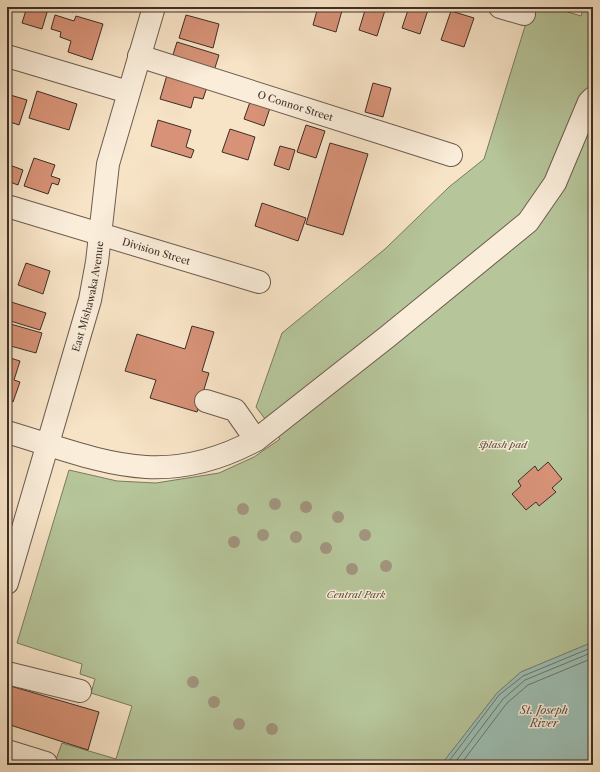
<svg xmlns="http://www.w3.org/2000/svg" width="600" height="772" viewBox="0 0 600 772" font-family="'Libre Caslon Text',serif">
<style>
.green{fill:#b6c59a;stroke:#7a7a60}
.water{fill:#9dbeb3;stroke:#77857b}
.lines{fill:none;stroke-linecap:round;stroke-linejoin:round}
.shore{stroke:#6d766c;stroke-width:1}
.building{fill:#d79277;stroke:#3d2f26}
.minor-casing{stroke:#6c5c4e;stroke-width:24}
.minor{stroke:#faedda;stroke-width:22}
.tree{fill:#a1947e}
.labels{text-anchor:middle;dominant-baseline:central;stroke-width:3;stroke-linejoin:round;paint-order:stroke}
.street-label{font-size:10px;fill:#3d2f26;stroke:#faedda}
.park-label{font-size:10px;font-style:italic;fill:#5b5443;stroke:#faedda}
.water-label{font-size:11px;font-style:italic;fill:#555349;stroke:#faedda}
</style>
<rect width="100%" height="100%" fill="#f7e3c6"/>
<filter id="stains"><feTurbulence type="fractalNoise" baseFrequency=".005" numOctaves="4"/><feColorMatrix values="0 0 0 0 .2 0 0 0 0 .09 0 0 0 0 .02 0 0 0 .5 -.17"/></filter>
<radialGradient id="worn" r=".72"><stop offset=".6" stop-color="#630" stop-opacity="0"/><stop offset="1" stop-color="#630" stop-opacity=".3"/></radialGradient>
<path class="green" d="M531,7H552L581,16L584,7H593V642L521,672L497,693L441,765H54L62,743L116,759L132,706L91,693L95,679L80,674L82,664L17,643L69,470L117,481L156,483L219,473L254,457L280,439L256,407L282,333L385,249L449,187L484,159Z"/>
<path class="water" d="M593,642V765H441L497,693L521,672Z"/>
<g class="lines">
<g class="shore">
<path d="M446,765L499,695L523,676L593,647"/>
<path d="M453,765L503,699L525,680L593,652"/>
<path d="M460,765L507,703L528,685L593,658"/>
</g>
</g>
<g class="building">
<path d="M27,7H42L48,9L42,29L22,23Z"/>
<path d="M57,7H74L73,12Z"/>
<path d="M205,7H222L221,11Z"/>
<path d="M318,7H343L336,32L313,25Z"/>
<path d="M366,7H386L377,36L359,30Z"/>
<path d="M409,7H419L428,10L420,34L402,28Z"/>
<path d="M451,11L474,18L464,47L441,40Z"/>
<path d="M55,15L74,21L76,16L103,24L92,60L68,52L71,41L60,37L61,32L51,29Z"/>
<path d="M186,15L219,24L213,48L179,38Z"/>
<path d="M177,42L219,55L213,74L171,61Z"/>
<path d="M7,67L12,68L7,86Z"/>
<path d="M167,75L207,87L203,99L194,97L191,108L160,99Z"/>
<path d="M373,83L391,88L383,117L365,112Z"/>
<path d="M37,91L77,104L69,130L29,118Z"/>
<path d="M7,94L27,100L19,125L7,121Z"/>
<path d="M250,102L270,108L264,126L244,119Z"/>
<path d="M158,120L191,130L186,147L194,150L191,158L151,146Z"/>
<path d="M306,125L325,131L316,158L297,152Z"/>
<path d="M230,129L255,137L248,160L222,152Z"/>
<path d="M330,143L368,154L343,235L306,224Z"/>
<path d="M280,146L295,150L289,170L274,165Z"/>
<path d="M34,158L55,165L51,176L60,179L58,185L52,183L48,194L24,186Z"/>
<path d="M7,164L23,170L18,185L7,181Z"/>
<path d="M262,203L306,218L298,241L255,226Z"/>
<path d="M26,263L50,271L43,294L18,285Z"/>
<path d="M8,301L46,313L40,330L7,320Z"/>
<path d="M7,323L42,333L36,353L7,345Z"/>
<path d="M192,326L214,332L202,371L209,373L197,412L150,398L156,380L125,371L137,334L185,349Z"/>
<path d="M7,357L20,361L14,380L20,382L13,402L7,400Z"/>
<path d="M548,462L562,479L552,488L556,492L539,506L536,502L526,510L512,494L521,486L518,481L535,466L538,471Z"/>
<path d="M7,685L99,712L88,750L7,724Z"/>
</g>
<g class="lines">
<defs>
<g id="minor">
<path d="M500,7L524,14"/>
<path d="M7,56L128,92"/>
<path id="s1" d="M139,56L451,155"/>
<path id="s2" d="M7,206L259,282"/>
<path d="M206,401L235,410L256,440"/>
<path d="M7,432C101,460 161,491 256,440L387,337L528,222L555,183L589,102L593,98"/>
<path id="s3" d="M7,583L90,300L97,262L108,164L154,7"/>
<path d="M7,673L80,691"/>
<path d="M7,751L46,763V765"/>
</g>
</defs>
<use href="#minor" class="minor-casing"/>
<use href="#minor" class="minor"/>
</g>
<g class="tree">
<circle cx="275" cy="504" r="6"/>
<circle cx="306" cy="507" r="6"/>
<circle cx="243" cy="509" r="6"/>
<circle cx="338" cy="517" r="6"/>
<circle cx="263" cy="535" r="6"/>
<circle cx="365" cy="535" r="6"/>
<circle cx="296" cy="537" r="6"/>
<circle cx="234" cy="542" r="6"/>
<circle cx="326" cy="548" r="6"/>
<circle cx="386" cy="566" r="6"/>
<circle cx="352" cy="569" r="6"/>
<circle cx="193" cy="682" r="6"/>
<circle cx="214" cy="702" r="6"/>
<circle cx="239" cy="724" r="6"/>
<circle cx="272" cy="729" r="6"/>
</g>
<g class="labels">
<g class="street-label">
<text stroke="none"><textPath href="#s1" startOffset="164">O Connor Street</textPath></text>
<text stroke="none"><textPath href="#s2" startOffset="156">Division Street</textPath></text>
<text stroke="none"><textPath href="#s3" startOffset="298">East Mishawaka Avenue</textPath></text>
</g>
<g class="park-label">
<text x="503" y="444">splash pad</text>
<text x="356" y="594">Central Park</text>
</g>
<g class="water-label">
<text x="544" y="710">St. Joseph<tspan x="544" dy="13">River</tspan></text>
</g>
</g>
<rect width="600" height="772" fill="none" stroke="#f7e3c6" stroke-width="24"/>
<rect x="8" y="8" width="584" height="756" fill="none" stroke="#3d2f26" stroke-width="2"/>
<rect x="12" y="12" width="576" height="748" fill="none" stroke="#3d2f26"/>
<rect width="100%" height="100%" filter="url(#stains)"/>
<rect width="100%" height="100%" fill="url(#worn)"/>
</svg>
